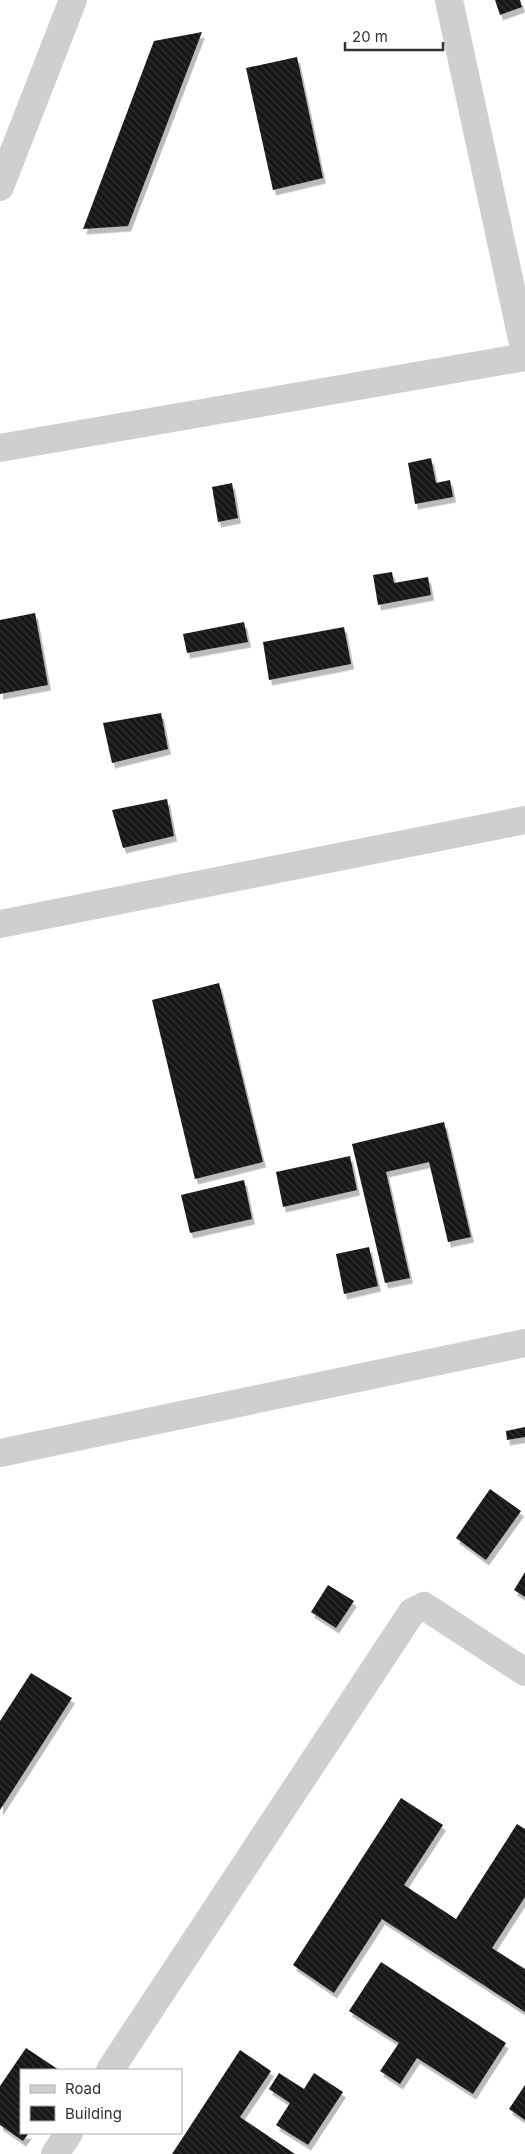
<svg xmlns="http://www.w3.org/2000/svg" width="525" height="2154" viewBox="0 0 525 2154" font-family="Inter,sans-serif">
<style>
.building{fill:url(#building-back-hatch);filter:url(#shadow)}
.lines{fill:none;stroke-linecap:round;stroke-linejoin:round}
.minor{stroke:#cfcfcf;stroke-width:28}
</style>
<defs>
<pattern id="building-back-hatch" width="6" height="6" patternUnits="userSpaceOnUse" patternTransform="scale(1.25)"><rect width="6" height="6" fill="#191919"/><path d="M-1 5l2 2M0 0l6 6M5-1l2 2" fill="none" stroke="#323232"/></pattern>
<filter id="shadow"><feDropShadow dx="3" dy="5.5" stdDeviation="0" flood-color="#0004"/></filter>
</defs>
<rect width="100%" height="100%" fill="#fff"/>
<g class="building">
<path d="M495,0H520L522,7L500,15Z"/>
<path d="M202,32L128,226L83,229L154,41Z"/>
<path d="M297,57L323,178L273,190L246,68Z"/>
<path d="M431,458L436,483L450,480L453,497L415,504L408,463Z"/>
<path d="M232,483L238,518L218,522L212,487Z"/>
<path d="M392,572L394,583L428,577L431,595L378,605L373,575Z"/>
<path d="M35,613L48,685L0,694V620Z"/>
<path d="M244,622L248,642L187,653L183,634Z"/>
<path d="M344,627L351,664L269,680L263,642Z"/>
<path d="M161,713L168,749L112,763L103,723Z"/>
<path d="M167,799L174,836L123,848L112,810Z"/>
<path d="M219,983L263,1162L195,1179L152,1000Z"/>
<path d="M444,1122L471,1237L448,1242L429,1162L386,1172L410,1278L385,1283L352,1144Z"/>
<path d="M350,1156L357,1190L283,1207L276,1172Z"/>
<path d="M244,1180L252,1219L190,1233L181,1195Z"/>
<path d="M369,1247L378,1286L344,1294L336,1254Z"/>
<path d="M525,1427V1437L507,1440L506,1431Z"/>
<path d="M490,1489L521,1511L486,1560L456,1538Z"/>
<path d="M525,1572V1597L514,1590Z"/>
<path d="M328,1585L354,1601L336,1628L311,1612Z"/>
<path d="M31,1673L72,1698L0,1810V1721Z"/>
<path d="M401,1798L443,1825L404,1885L456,1919L517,1824L525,1829V1897L492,1948L525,1969V2012L382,1919L334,1993L293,1965Z"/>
<path d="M381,1962L506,2043L473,2094L417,2058L400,2084L380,2071L399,2043L349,2011Z"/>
<path d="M26,2048L59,2070H21V2133H29L23,2141L0,2125V2086Z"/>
<path d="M240,2050L271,2071L240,2117L295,2154H172Z"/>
<path d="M279,2073L304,2089L314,2073L343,2092L308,2145L276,2125L290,2103L269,2089Z"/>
<path d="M525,2085V2120L509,2109Z"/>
</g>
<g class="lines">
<g class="minor">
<path d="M449,0L525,353"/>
<path d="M0,187L73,0"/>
<path d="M0,448L525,357"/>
<path d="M0,924L525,820"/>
<path d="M0,1453L525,1343"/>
<path d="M110,2070L412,1612L424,1606L525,1672"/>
<path d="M55,2154L69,2133"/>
</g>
</g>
<rect x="20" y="2069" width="162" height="65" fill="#ffffff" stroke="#adadad"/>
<rect x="30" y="2085" width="25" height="8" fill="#cfcfcf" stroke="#adadad"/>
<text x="65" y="2094" font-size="15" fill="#323232">Road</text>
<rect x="30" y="2106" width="25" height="15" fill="url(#building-back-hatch)" stroke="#adadad"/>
<text x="65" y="2119" font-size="15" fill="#323232">Building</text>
<path d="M345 42v8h98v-8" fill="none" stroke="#323232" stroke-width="2.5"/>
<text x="352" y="42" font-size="15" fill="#323232" stroke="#ffffff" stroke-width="4" paint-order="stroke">20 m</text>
</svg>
